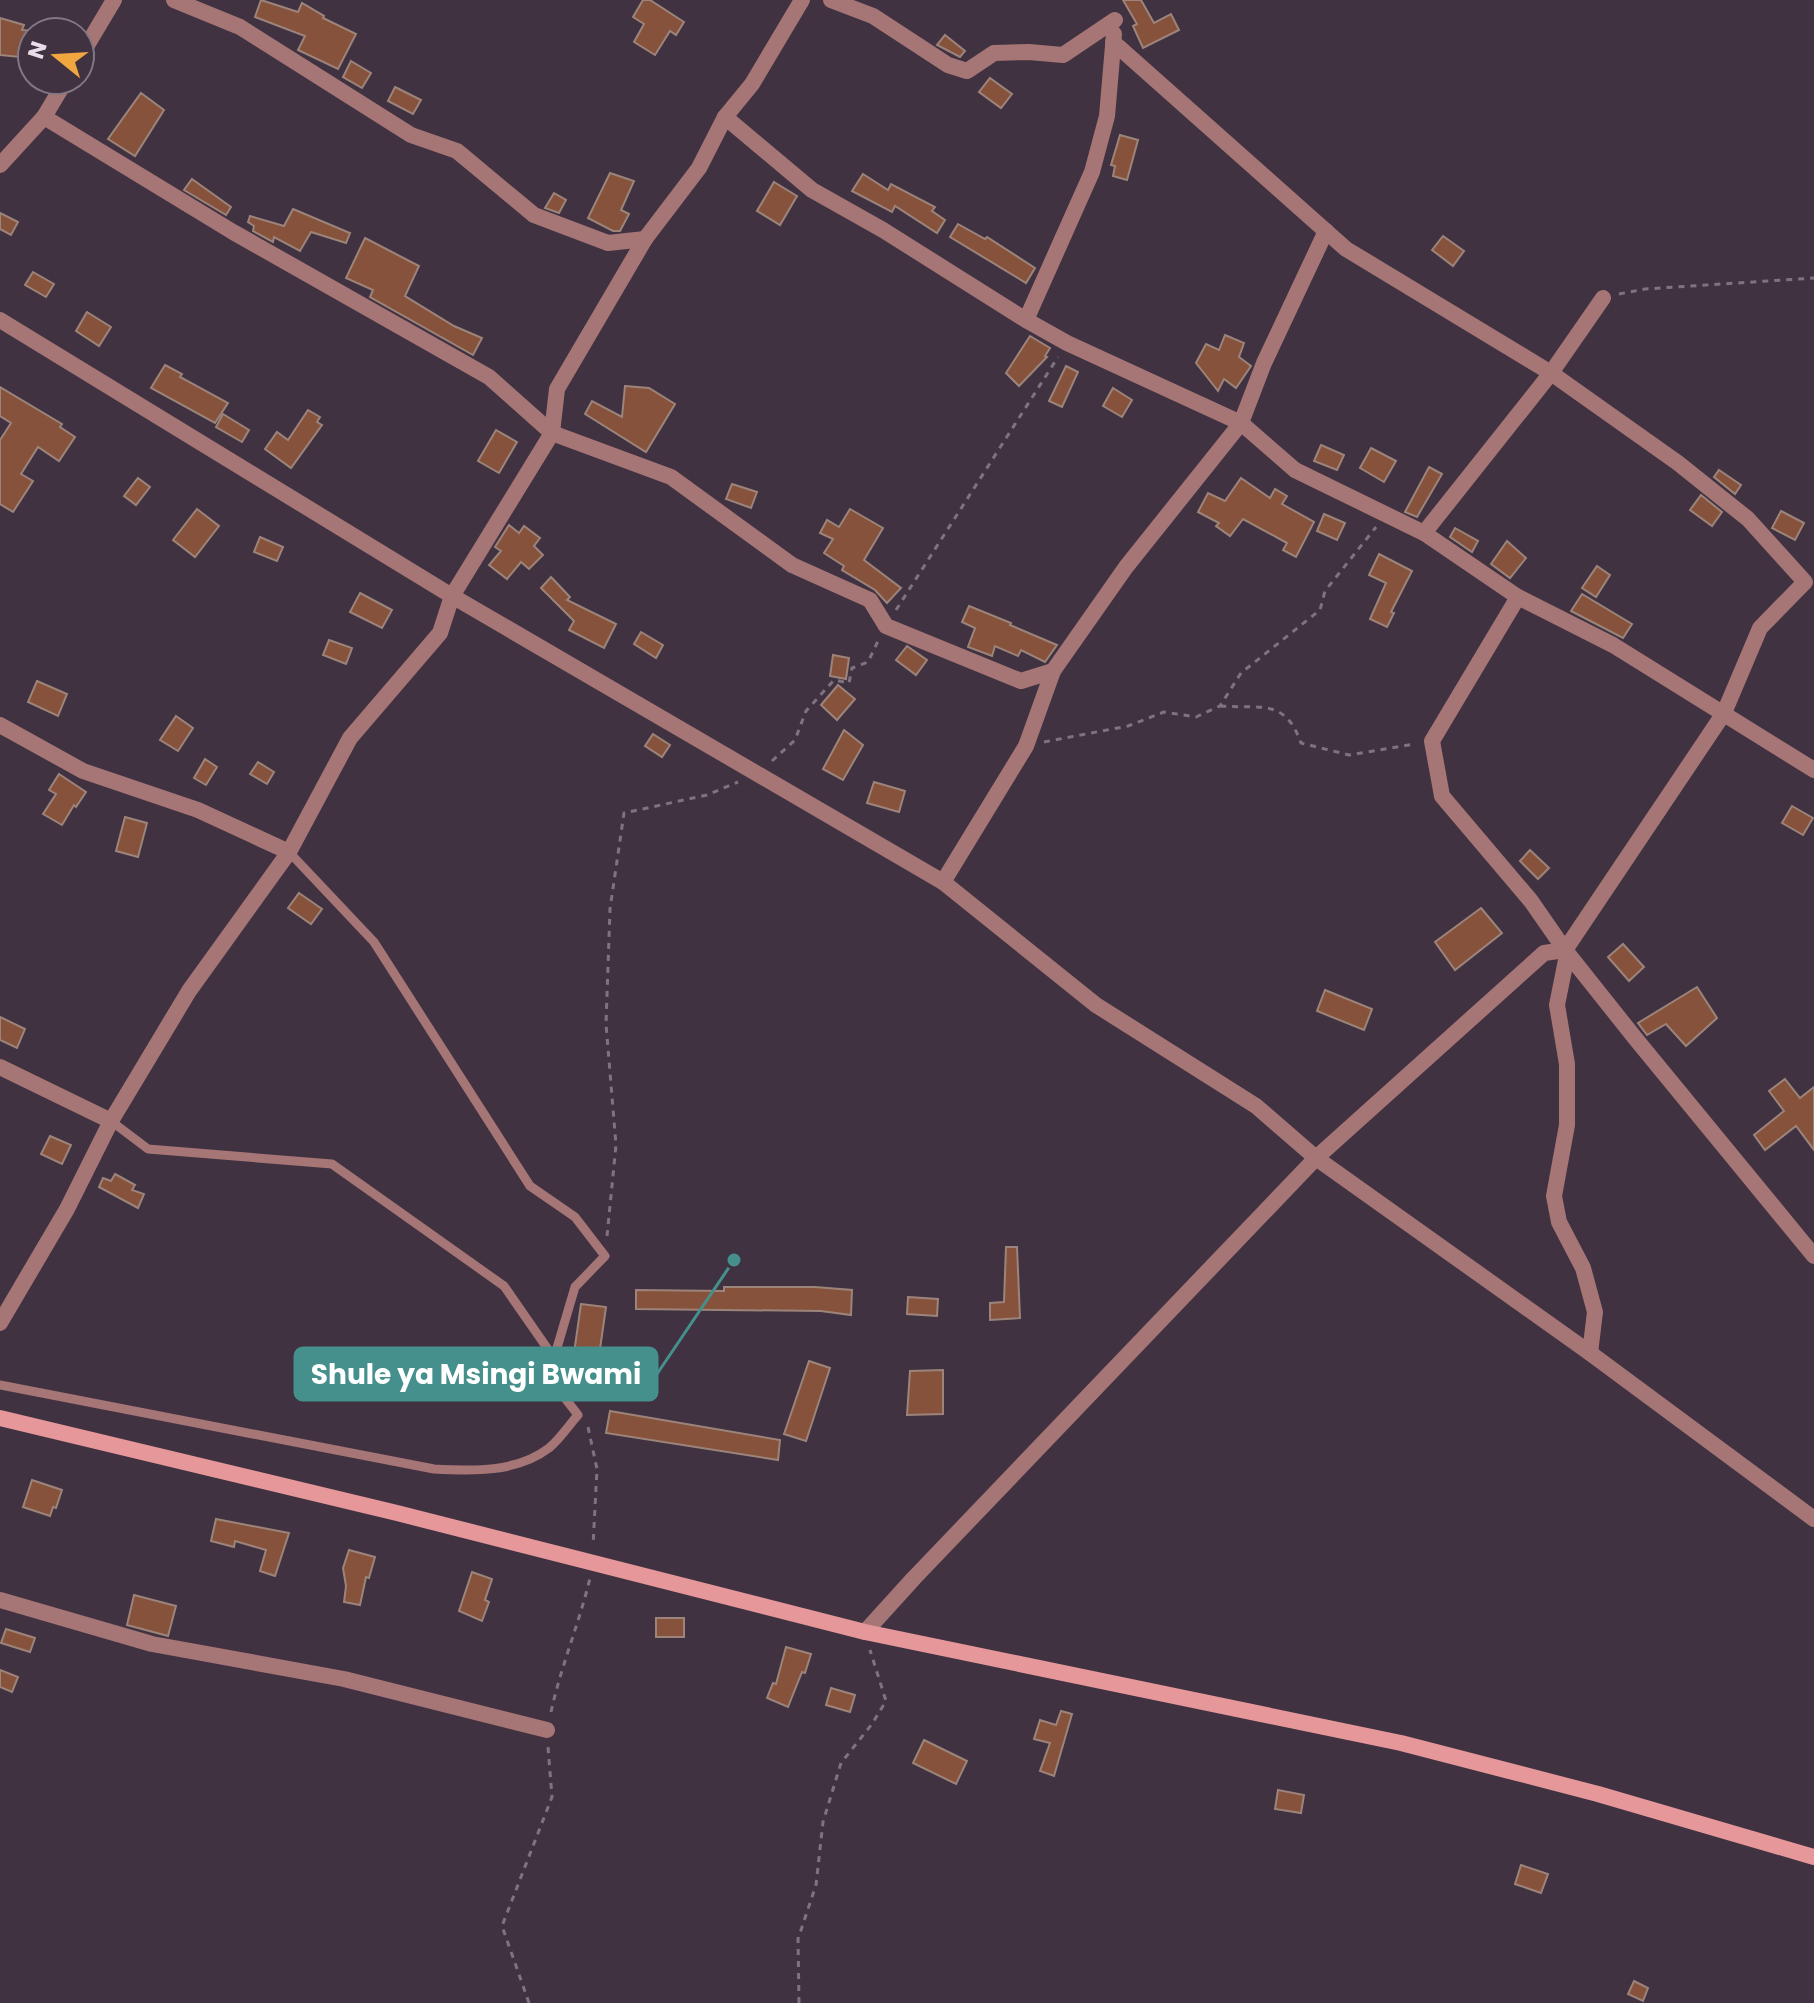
<svg xmlns="http://www.w3.org/2000/svg" width="1814" height="2003" viewBox="0 0 1814 2003" font-family="Poppins,sans-serif">
<style>
.building{fill:#86523c;stroke:#9c847b;stroke-width:2}
.lines{fill:none;stroke-linecap:round;stroke-linejoin:round}
.path{stroke:#807380;stroke-width:3;stroke-dasharray:6 6;stroke-linecap:butt}
.service{stroke:#a67576;stroke-width:9}
.minor{stroke:#a67576;stroke-width:16}
.tertiary{stroke:#a67576;stroke-width:16}
.secondary{stroke:#e59799;stroke-width:16}
.leader{fill:none;stroke:#45908c;stroke-width:3}
.callout-dot{fill:#45908c;stroke:#403241;stroke-width:3}
.callout{fill:#45908c;stroke:#45908c;stroke-width:3}
.callout-label{font-size:28px;text-anchor:middle;font-weight:bold;fill:#fff}
</style>
<rect width="100%" height="100%" fill="#403241"/>
<g class="building">
<path d="M261,0L298,12L302,3L324,16L323,18L356,34L338,69L298,50L305,36L255,17Z"/>
<path d="M643,0H650L684,22L676,35L670,31L655,55L634,42L644,24L633,17Z"/>
<path d="M1123,0H1141L1154,23L1171,14L1179,30L1143,48L1133,26L1137,24Z"/>
<path d="M0,18L24,25L22,30L32,31V52L20,51V57L0,55Z"/>
<path d="M945,35L965,51L960,57L937,45Z"/>
<path d="M351,61L371,73L362,88L343,77Z"/>
<path d="M990,78L1012,94L1001,108L979,92Z"/>
<path d="M395,87L421,100L413,114L388,101Z"/>
<path d="M141,93L164,110L135,156L108,139Z"/>
<path d="M1120,135L1138,140L1127,180L1113,176L1115,166L1111,165Z"/>
<path d="M610,173L634,181L621,210L629,214L620,231H613L588,218Z"/>
<path d="M863,174L888,190L891,184L935,207L932,211L945,220L937,233L895,206L892,212L852,191Z"/>
<path d="M192,179L231,207L226,215L184,190Z"/>
<path d="M774,182L797,196L780,225L757,211Z"/>
<path d="M554,193L566,200L559,213L545,208Z"/>
<path d="M293,209L350,233L346,243L311,232L300,251L274,237L273,242L253,231L254,226L248,222L250,216L284,226Z"/>
<path d="M0,213L18,222L11,235L0,229Z"/>
<path d="M958,224L985,239L987,237L1035,268L1026,283L950,237Z"/>
<path d="M1443,236L1464,251L1453,266L1432,250Z"/>
<path d="M365,238L419,266L405,296L454,326L482,338L473,355L370,297L373,290L346,278Z"/>
<path d="M33,272L54,284L46,297L25,285Z"/>
<path d="M87,312L111,327L99,346L76,331Z"/>
<path d="M1225,335L1244,343L1239,357L1251,366L1236,388L1224,379L1218,391L1196,363L1206,344L1219,350Z"/>
<path d="M1030,336L1050,348L1045,356L1047,357L1019,386L1006,373Z"/>
<path d="M165,365L182,374L180,377L228,403L215,423L151,388Z"/>
<path d="M1066,366L1078,372L1062,407L1049,401Z"/>
<path d="M625,386L649,388L675,404L646,452L585,414L592,401L622,417Z"/>
<path d="M0,387L62,424L60,427L75,437L59,461L38,447L21,474L33,481L13,512L0,504V440L11,423L0,416Z"/>
<path d="M1113,388L1132,400L1122,417L1103,406Z"/>
<path d="M308,410L320,417L317,422L322,425L291,468L265,449L277,432L288,440Z"/>
<path d="M223,414L249,430L242,442L216,427Z"/>
<path d="M496,430L517,442L499,473L478,461Z"/>
<path d="M1321,445L1344,455L1337,470L1314,461Z"/>
<path d="M1371,448L1396,461L1384,482L1360,468Z"/>
<path d="M1429,467L1442,474L1417,517L1405,512Z"/>
<path d="M1719,470L1741,485L1735,494L1714,477Z"/>
<path d="M138,478L150,487L136,505L124,496Z"/>
<path d="M1241,478L1270,498L1275,489L1287,496L1282,504L1314,522L1296,557L1283,550L1287,543L1243,519L1230,536L1216,526L1219,523L1198,512L1208,493L1225,501Z"/>
<path d="M732,484L757,492L751,508L726,499Z"/>
<path d="M1701,495L1722,512L1712,526L1690,510Z"/>
<path d="M197,509L219,526L195,557L173,540Z"/>
<path d="M850,509L883,528L864,560L901,588L887,603L875,590L842,570L844,566L824,553L833,539L820,533L827,520L839,527Z"/>
<path d="M1781,511L1804,523L1795,540L1772,528Z"/>
<path d="M1324,514L1345,523L1337,540L1317,531Z"/>
<path d="M509,525L519,533L524,526L540,538L534,546L543,555L529,569L521,562L507,579L489,565L501,551L495,547Z"/>
<path d="M1455,528L1478,541L1472,552L1450,537Z"/>
<path d="M260,537L283,547L277,561L254,552Z"/>
<path d="M1507,541L1526,558L1510,578L1491,564Z"/>
<path d="M1379,554L1412,571L1391,612L1394,613L1387,627L1370,619L1386,583L1369,575Z"/>
<path d="M1597,566L1610,575L1596,597L1582,588Z"/>
<path d="M551,577L570,597L567,600L616,624L604,648L569,630L574,621L541,588Z"/>
<path d="M360,593L392,610L382,628L350,612Z"/>
<path d="M1582,594L1632,624L1623,638L1571,611Z"/>
<path d="M969,606L1011,623L1010,625L1057,645L1045,662L1021,650L1018,656L995,646L992,656L968,647L975,628L962,622Z"/>
<path d="M641,632L663,645L656,658L634,644Z"/>
<path d="M329,640L352,648L346,664L323,655Z"/>
<path d="M907,646L927,660L916,675L896,660Z"/>
<path d="M833,655L849,658L846,679L830,676Z"/>
<path d="M37,681L67,694L58,716L28,702Z"/>
<path d="M838,685L855,699L837,720L821,705Z"/>
<path d="M176,716L193,728L178,751L160,740Z"/>
<path d="M844,730L863,745L843,780L823,769Z"/>
<path d="M653,734L670,745L662,757L645,746Z"/>
<path d="M205,759L217,767L206,785L194,778Z"/>
<path d="M258,762L274,772L267,784L250,774Z"/>
<path d="M59,774L86,792L76,807L74,805L62,825L43,814L56,794L49,790Z"/>
<path d="M874,782L905,791L899,812L867,803Z"/>
<path d="M1792,806L1813,818L1803,835L1782,823Z"/>
<path d="M125,817L147,823L138,857L116,851Z"/>
<path d="M1530,850L1549,868L1538,879L1520,861Z"/>
<path d="M299,893L322,909L311,924L288,908Z"/>
<path d="M1481,908L1502,933L1455,970L1435,942Z"/>
<path d="M1623,944L1644,967L1629,981L1608,957Z"/>
<path d="M1697,987L1717,1018L1686,1046L1666,1024L1647,1035L1638,1023Z"/>
<path d="M1325,990L1372,1009L1364,1030L1317,1011Z"/>
<path d="M0,1017L25,1029L17,1048L0,1040Z"/>
<path d="M1785,1079L1800,1098L1814,1087V1150L1796,1126L1765,1150L1754,1135L1784,1111L1769,1091Z"/>
<path d="M50,1136L71,1145L62,1164L41,1154Z"/>
<path d="M115,1174L135,1185L132,1190L144,1194L138,1208L99,1187L103,1178L111,1181Z"/>
<path d="M1006,1247H1017L1020,1318L990,1320V1303L1004,1302Z"/>
<path d="M724,1287H815L852,1290L851,1315L821,1311L636,1309V1290L724,1291Z"/>
<path d="M908,1297L938,1299L937,1316L907,1314Z"/>
<path d="M581,1304L606,1307L595,1384L570,1381Z"/>
<path d="M809,1361L830,1368L806,1441L784,1434Z"/>
<path d="M943,1370V1414L907,1415L910,1371Z"/>
<path d="M610,1411L780,1440L778,1460L606,1433Z"/>
<path d="M32,1480L62,1490L56,1508L53,1507L50,1516L23,1507Z"/>
<path d="M216,1519L289,1533L275,1576L260,1571L266,1550L235,1541L234,1547L211,1541Z"/>
<path d="M349,1550L375,1557L369,1578L366,1577L360,1605L344,1602L346,1586L343,1568Z"/>
<path d="M472,1572L492,1579L485,1600L489,1602L482,1621L459,1611Z"/>
<path d="M134,1595L176,1606L168,1636L127,1625Z"/>
<rect x="656" y="1618" width="28" height="19"/>
<path d="M6,1629L35,1638L30,1652L1,1643Z"/>
<path d="M786,1647L811,1654L805,1673L802,1672L788,1707L767,1698L773,1683L776,1684Z"/>
<path d="M0,1670L18,1677L12,1692L0,1687Z"/>
<path d="M831,1688L855,1695L850,1712L826,1705Z"/>
<path d="M1061,1711L1072,1714L1054,1776L1040,1771L1050,1743L1034,1739L1040,1720L1056,1725Z"/>
<path d="M924,1740L967,1761L956,1784L913,1763Z"/>
<path d="M1278,1790L1304,1795L1301,1813L1275,1809Z"/>
<path d="M1521,1865L1548,1874L1541,1893L1515,1884Z"/>
<path d="M1634,1981L1648,1988L1643,2001L1628,1994Z"/>
</g>
<g class="lines">
<g class="path">
<path d="M1619,294L1645,289L1814,278"/>
<path d="M896,610L1058,357"/>
<path d="M1220,706C1262,709 1285,698 1301,743L1349,755L1415,744"/>
<path d="M1044,742L1128,726L1164,712L1196,717L1220,706L1241,673L1320,610L1325,591L1376,527"/>
<path d="M772,761L795,740L806,711L834,680L849,683L852,668L868,662L878,641"/>
<path d="M607,1236L616,1145L606,1024L610,909L624,813L707,795L738,782"/>
<path d="M588,1427L597,1469L593,1546"/>
<path d="M551,1712C561,1666 579,1624 590,1578"/>
<path d="M529,2003L502,1926L552,1797L548,1747"/>
<path d="M799,2003L798,1939L816,1885L823,1822L841,1763L872,1724L886,1701L870,1650"/>
</g>
<g class="service">
<path d="M289,852L374,942L530,1186L575,1217L605,1256L575,1287L554,1358"/>
<path d="M0,1385L434,1469C473,1471 516,1473 549,1448C560,1439 569,1425 578,1415L561,1393L554,1358L504,1286L332,1164L148,1149L111,1121"/>
</g>
<g class="minor">
<path d="M174,0L240,27L411,135L457,151L534,215L608,243L645,239"/>
<path d="M831,0L873,16L948,65L967,71L994,53L1029,52L1063,55L1115,20"/>
<path d="M1113,42L1346,249L1551,373L1678,463L1748,519L1805,582L1760,628L1724,713L1565,950L1567,955L1557,1005L1567,1064V1125L1554,1196L1559,1222L1583,1268L1595,1312L1590,1353"/>
<path d="M80,57L114,0"/>
<path d="M44,117L233,232L489,377L552,433L671,477L792,565L870,600L886,626L1021,681L1053,671"/>
<path d="M725,117L812,190L883,230L1026,320L1067,343L1241,423L1295,470L1424,533L1518,597L1613,645L1814,770"/>
<path d="M0,165L44,117L66,80"/>
<path d="M1026,320L1092,172L1107,116L1114,34"/>
<path d="M1424,533L1551,373L1603,298"/>
<path d="M1518,597L1432,741L1442,796L1531,901L1565,950L1635,1038L1814,1256"/>
<path d="M0,725L83,771L198,810L289,852"/>
<path d="M943,882L1026,746L1053,671L1126,567L1241,423L1264,363L1326,231"/>
<path d="M0,1067L111,1121"/>
<path d="M0,1323L67,1209L111,1121L189,991L289,852L350,738L440,633L452,596L552,433L557,389L645,239L699,168L725,117L752,84L802,0"/>
<path d="M0,1600L152,1644L344,1679L547,1730"/>
<path d="M865,1632L914,1578L1316,1158L1544,953L1565,950"/>
</g>
<path class="tertiary" d="M0,320L452,596L943,882L1096,1005L1256,1106L1316,1158L1590,1353L1814,1519"/>
<path class="secondary" d="M0,1418L397,1513L865,1632L1401,1743L1598,1794L1814,1857"/>
</g>
<path class="leader" d="M734 1260L657 1374"/>
<circle class="callout-dot" cx="734" cy="1260" r="8"/>
<rect class="callout" x="295" y="1348" width="362" height="52" rx="8"/>
<g class="callout-label">
<text x="476" y="1384">Shule ya Msingi Bwami</text>
</g>
<g transform="translate(56 56) rotate(288)"><circle r="38" fill="#403241" stroke="#837784" stroke-width="2"/>
<path d="M0-6L14 30L0 20L-14 30Z" fill="#f1a640"/>
<text y="-12" font-size="22" font-weight="bold" text-anchor="middle" fill="#e8dee8">N</text>
</g>
</svg>
